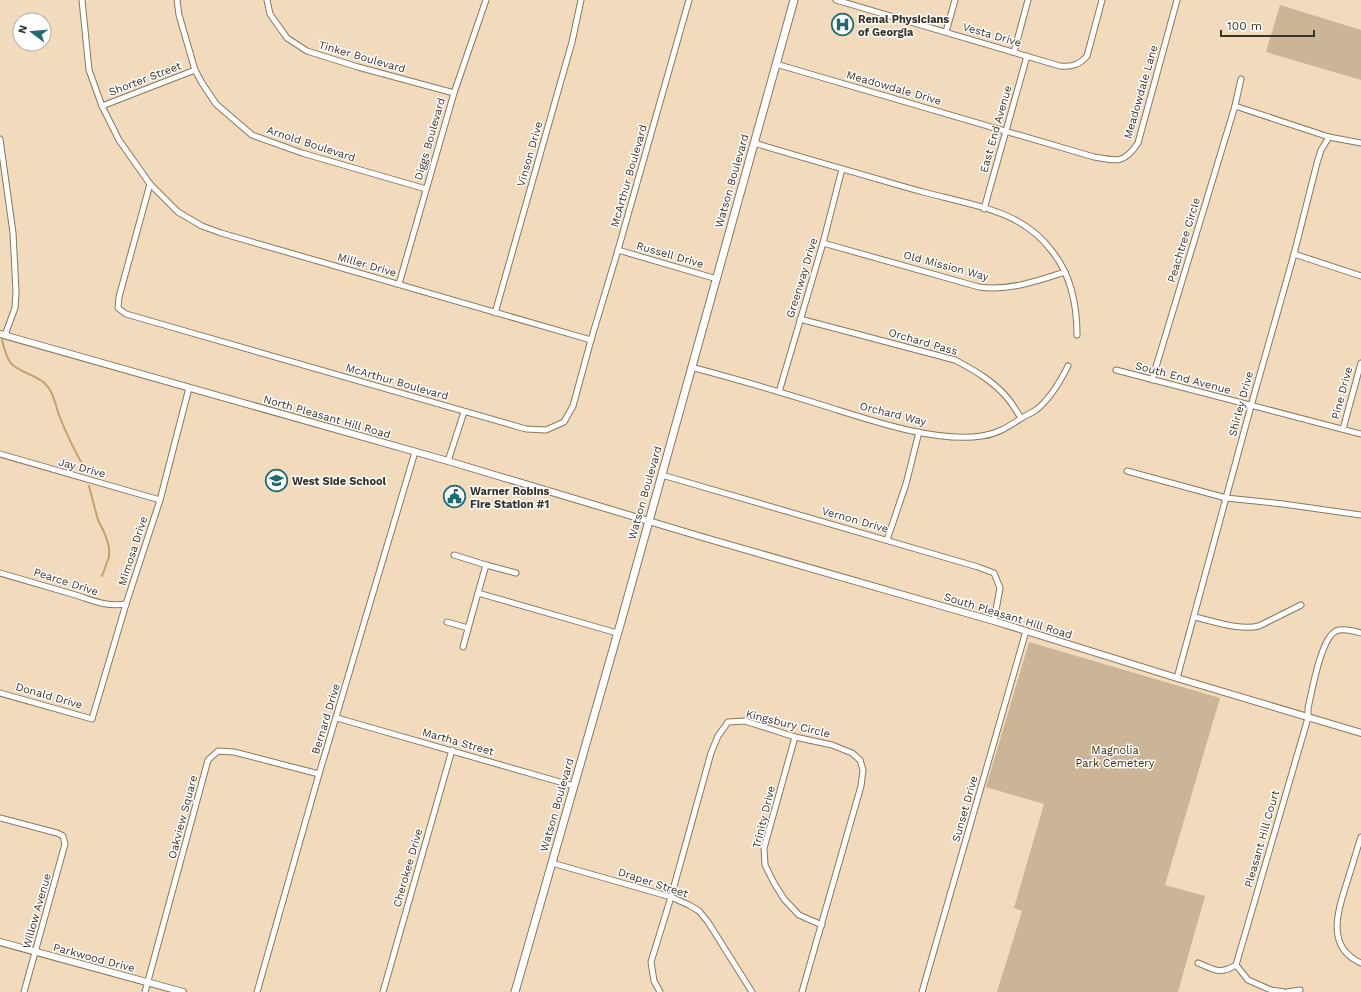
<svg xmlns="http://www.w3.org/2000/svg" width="1361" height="992" viewBox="0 0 1361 992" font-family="'Work Sans',sans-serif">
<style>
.green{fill:#ccb596}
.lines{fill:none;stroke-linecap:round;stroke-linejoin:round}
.stream{stroke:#c6a16d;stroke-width:2}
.minor-casing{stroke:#8b775b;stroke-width:7}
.tertiary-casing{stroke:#8b775b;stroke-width:8}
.secondary-casing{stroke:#8b775b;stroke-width:9}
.minor{stroke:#fff;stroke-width:5}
.tertiary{stroke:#fff;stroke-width:6}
.secondary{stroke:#fff;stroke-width:7}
.labels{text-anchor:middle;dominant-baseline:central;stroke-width:3;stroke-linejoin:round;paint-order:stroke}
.poi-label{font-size:11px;font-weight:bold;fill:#3c3327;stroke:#fff;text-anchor:start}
.street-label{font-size:11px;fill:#3c3327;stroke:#fff}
.park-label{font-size:11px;fill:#452c00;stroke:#fff}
</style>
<rect width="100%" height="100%" fill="#f1dbbc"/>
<g class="green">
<path d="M1280,5L1361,30V80L1266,52Z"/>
<path d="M1029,642L1220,698L1165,885L1205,896L1178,992H997L1022,911L1014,908L1044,804L986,787Z"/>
</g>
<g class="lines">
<g class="stream">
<path d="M2,340C10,374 16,365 42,381C55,391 55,407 61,420C68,438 77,455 86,471"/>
<path d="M89,486L98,520L105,534L109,547V557L102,576"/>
</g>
<defs>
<g id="minor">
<path d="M82,0L89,70L102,106L119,140L150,184L119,297L118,308L126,314L526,429L546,430L564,422L573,406L591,340L618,250L689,0"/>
<path d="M177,0L179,15L195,70L202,83L216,104L252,135L302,153L426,189"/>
<path d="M267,0L270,14L287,38L307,51L358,67L454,93"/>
<path d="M836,0L1060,66C1072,67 1079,65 1087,56L1102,0"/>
<path d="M946,32L955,0"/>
<path d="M1014,52L1028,0"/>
<path d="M776,64L1094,157C1117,161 1124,164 1138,143L1177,0"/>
<path d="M102,106L195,70"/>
<path d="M1235,106L1241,79"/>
<path d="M0,139L13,233L16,292L15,308L5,335"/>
<path d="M754,143C810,160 867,176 923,192C953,200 993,207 1019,222C1031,229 1043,239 1051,250C1071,274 1077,304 1077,335"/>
<path d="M150,184L178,212L202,226L221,233L591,340"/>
<path d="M984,209L1027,56"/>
<path d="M823,243L979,287C1010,291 1037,281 1065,272"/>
<path d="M618,250L717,279"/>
<path d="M1294,254L1361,276"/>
<path d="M399,284L454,93L486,0"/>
<path d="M495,313L572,42L581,0"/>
<path d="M800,319L955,360C974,370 995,382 1009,400C1013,405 1017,412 1021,418"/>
<path d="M691,367C736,379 781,392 825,406C870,420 935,443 982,436C997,434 1008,427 1020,419C1025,416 1031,413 1036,410C1050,399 1060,382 1068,366"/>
<path d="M1116,370L1361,434"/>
<path d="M1152,380L1235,106L1329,137L1361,143"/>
<path d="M779,392L823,243L842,169"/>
<path d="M1343,429L1361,363"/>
<path d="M0,454L160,500"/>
<path d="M448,461L464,412"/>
<path d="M1127,471L1226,498L1283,504L1361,515"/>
<path d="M662,475L978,567L994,573L1000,588L994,621"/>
<path d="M887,540L906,484L919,432"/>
<path d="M454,555L486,565L478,593"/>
<path d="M486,565L516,573"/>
<path d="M0,573C24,580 48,587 72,594C93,600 104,607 126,604"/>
<path d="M1194,617C1213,621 1240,631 1259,626L1301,605"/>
<path d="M447,622L468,628"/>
<path d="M463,647L478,593L617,633"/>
<path d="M1177,678L1251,406L1294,254L1317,163L1321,150L1329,137"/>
<path d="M0,693L92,719L126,604L160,500L189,388"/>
<path d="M337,718L574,786"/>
<path d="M795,737L764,848L765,865L774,883L784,899L799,915L822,925"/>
<path d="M0,818L57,833L63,836L65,844L24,992"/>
<path d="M1361,837C1356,852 1352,867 1347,882C1338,911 1325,947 1361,963"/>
<path d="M552,863L671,897L689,905L699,911L708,922L752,992"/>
<path d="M1198,963C1215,970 1219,975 1236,965"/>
<path d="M145,992L208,760L218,751L234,752L319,774"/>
<path d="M257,992L319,774L415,452"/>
<path d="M383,992L452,750"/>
<path d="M660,992L654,981L651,962L671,897L711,753L718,736L728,722L745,721L795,737L832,745L852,753L860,760L863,770L861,786L802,992"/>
<path d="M922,992L1026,631"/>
<path d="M1284,992L1271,990L1248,980L1236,965L1308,718V708C1312,691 1321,638 1336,631C1343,628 1354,631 1361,633"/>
<path d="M1287,992L1300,990"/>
</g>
<g id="tertiary">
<path d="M0,334L448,461L702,537L994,621L1177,678L1361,733"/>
<path d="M0,942L183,992"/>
</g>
<path id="secondary" d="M515,992L622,618L794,0"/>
</defs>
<use href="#minor" class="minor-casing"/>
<use href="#tertiary" class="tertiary-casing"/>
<use href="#secondary" class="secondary-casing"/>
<use href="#minor" class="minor"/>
<use href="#tertiary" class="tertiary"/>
<use href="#secondary" class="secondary"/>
</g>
<defs>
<symbol id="hospital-ring" viewBox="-11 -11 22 22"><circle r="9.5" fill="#fff" stroke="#1f6a73" stroke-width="1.5"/><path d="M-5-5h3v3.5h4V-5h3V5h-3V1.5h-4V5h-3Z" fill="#1f6a73"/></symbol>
<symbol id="school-ring" viewBox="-11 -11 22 22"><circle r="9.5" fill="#fff" stroke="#1f6a73" stroke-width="1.5"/><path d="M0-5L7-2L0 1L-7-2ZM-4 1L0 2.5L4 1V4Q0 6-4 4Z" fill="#1f6a73"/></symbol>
<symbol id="civic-ring" viewBox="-11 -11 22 22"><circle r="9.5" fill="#fff" stroke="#1f6a73" stroke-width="1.5"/><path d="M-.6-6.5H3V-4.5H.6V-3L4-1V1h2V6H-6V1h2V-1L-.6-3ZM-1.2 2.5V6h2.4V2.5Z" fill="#1f6a73"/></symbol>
</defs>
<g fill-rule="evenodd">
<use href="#hospital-ring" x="830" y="12" width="25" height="25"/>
<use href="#school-ring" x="264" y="468" width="25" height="25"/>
<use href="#civic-ring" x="442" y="484" width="25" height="25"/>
</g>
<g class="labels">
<g class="poi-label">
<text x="858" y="19">Renal Physicians<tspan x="858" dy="13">of Georgia</tspan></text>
<text x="292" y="481">West Side School</text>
<text x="470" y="491">Warner Robins<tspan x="470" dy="13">Fire Station #1</tspan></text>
</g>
<g class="street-label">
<text transform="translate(992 35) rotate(16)">Vesta Drive</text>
<text transform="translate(362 57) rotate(16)">Tinker Boulevard</text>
<text transform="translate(145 79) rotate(-21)">Shorter Street</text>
<text transform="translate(894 88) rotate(16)">Meadowdale Drive</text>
<text transform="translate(1141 92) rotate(-74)">Meadowdale Lane</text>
<text transform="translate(996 129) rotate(-74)">East End Avenue</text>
<text transform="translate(430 139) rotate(-74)">Diggs Boulevard</text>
<text transform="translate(311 144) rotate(18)">Arnold Boulevard</text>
<text transform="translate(530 154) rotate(-74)">Vinson Drive</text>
<text transform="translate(629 176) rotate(-74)">McArthur Boulevard</text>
<text transform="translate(732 181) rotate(-74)">Watson Boulevard</text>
<text transform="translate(1184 240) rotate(-73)">Peachtree Circle</text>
<text transform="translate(670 255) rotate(16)">Russell Drive</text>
<text transform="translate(367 265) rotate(16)">Miller Drive</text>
<text transform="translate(946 266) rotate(15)">Old Mission Way</text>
<text transform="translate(802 278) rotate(-73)">Greenway Drive</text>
<text transform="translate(923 342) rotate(16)">Orchard Pass</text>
<text transform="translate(1183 378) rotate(15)">South End Avenue</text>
<text transform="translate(397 382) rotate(16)">McArthur Boulevard</text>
<text transform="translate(1342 393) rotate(-75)">Pine Drive</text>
<text transform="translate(1241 404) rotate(-75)">Shirley Drive</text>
<text transform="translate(893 414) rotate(14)">Orchard Way</text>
<text transform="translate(327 417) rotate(16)">North Pleasant Hill Road</text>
<text transform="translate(82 468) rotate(15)">Jay Drive</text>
<text transform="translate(645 493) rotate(-74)">Watson Boulevard</text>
<text transform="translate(855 520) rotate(16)">Vernon Drive</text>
<text transform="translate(133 551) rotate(-72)">Mimosa Drive</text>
<text transform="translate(66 582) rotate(18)">Pearce Drive</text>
<text transform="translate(1008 616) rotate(17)">South Pleasant Hill Road</text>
<text transform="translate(49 696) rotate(16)">Donald Drive</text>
<text transform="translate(326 719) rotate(-73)">Bernard Drive</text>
<text transform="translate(788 724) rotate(14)">Kingsbury Circle</text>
<text transform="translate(458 742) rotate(16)">Martha Street</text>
<text transform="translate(557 805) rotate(-74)">Watson Boulevard</text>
<text transform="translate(965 809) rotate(-74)">Sunset Drive</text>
<text transform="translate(183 817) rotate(-75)">Oakview Square</text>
<text transform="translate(764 817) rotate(-76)">Trinity Drive</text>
<text transform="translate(1262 839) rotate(-74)">Pleasant Hill Court</text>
<text transform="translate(408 868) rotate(-74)">Cherokee Drive</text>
<text transform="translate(653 883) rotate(18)">Draper Street</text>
<text transform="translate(37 911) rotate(-74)">Willow Avenue</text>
<text transform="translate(94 958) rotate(15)">Parkwood Drive</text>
</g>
<g class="park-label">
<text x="1115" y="750">Magnolia<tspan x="1115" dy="13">Park Cemetery</tspan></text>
</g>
</g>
<g transform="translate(32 32) rotate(286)"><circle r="19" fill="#ffffff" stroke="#b1ada9"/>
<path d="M0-3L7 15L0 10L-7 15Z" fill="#1f6a73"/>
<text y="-6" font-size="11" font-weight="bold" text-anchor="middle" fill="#3c3327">N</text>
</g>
<path d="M1221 30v6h93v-6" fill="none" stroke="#3c3327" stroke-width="2"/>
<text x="1227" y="30" font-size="12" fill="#3c3327" stroke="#ffffff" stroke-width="3" paint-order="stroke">100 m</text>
</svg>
